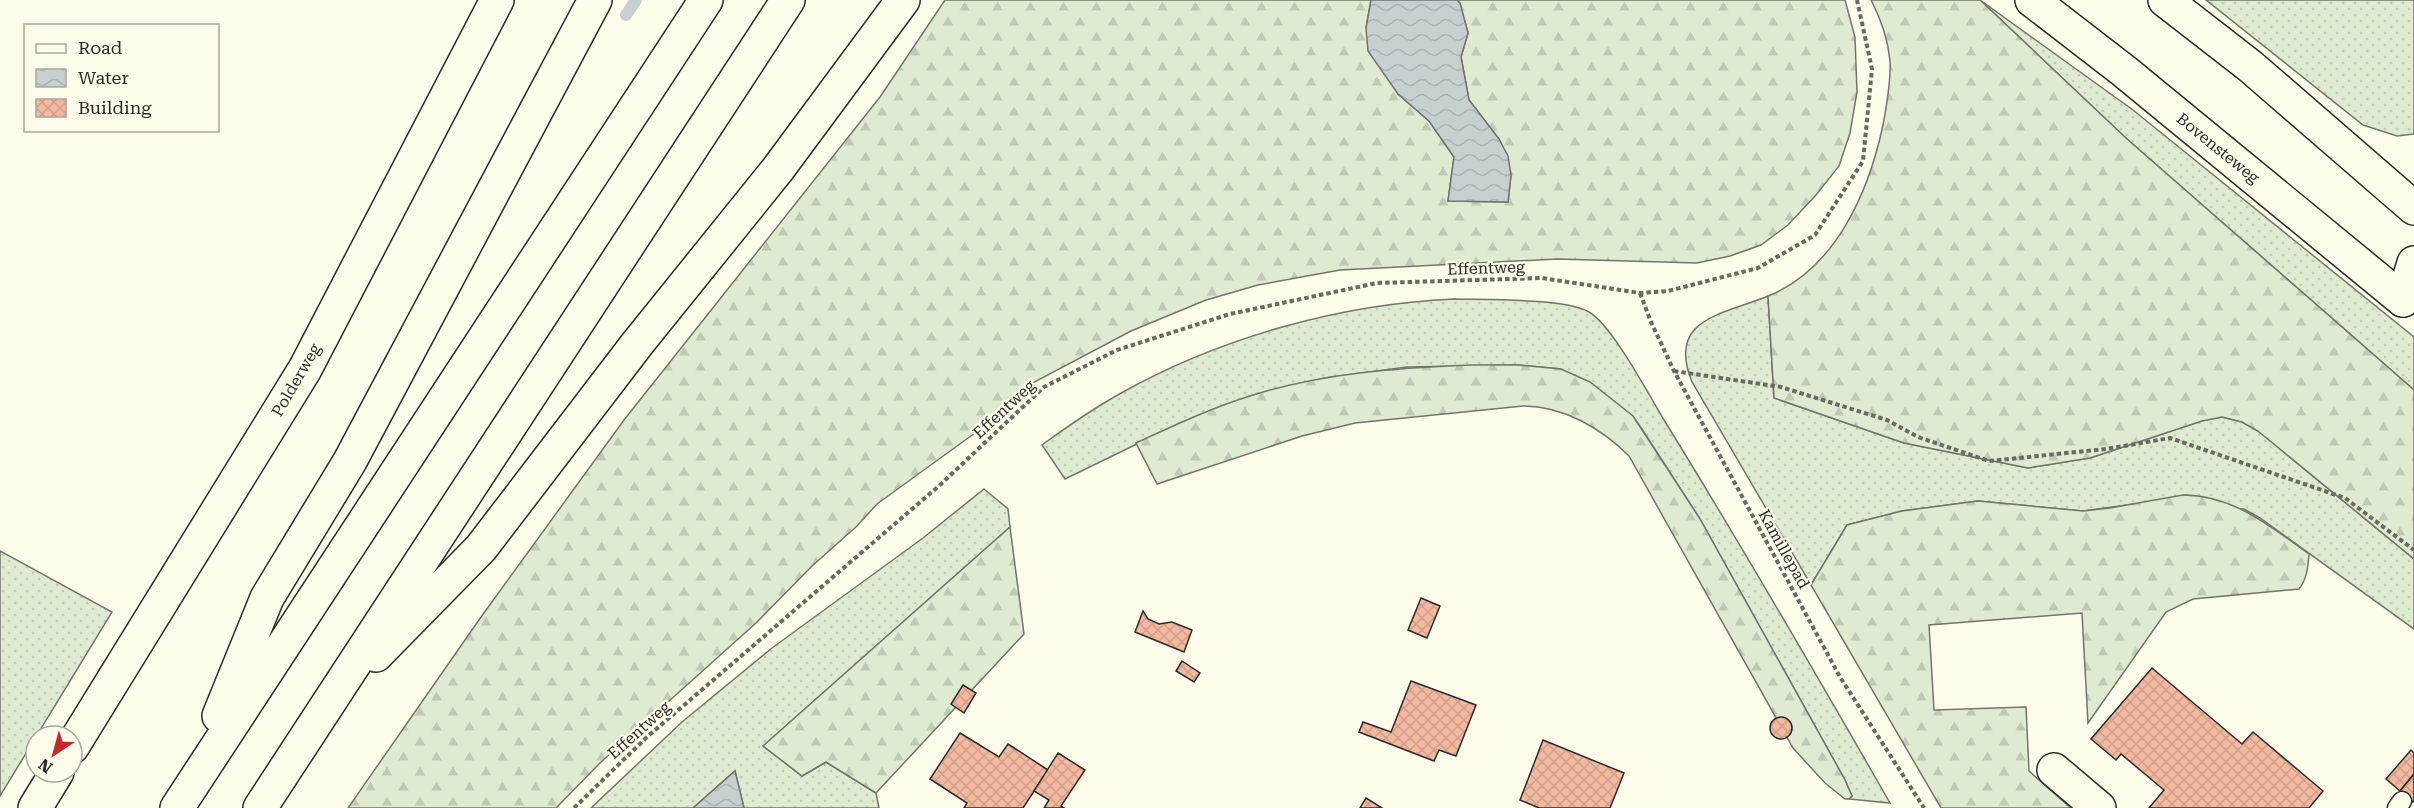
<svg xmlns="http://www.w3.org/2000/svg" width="2414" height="808" viewBox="0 0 2414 808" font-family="'Roboto Serif',serif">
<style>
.grass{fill:url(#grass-dots);stroke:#74746e;stroke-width:1.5}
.forest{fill:url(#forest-firs);stroke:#74746e;stroke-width:1.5}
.water{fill:url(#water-waves);stroke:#74746e;stroke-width:1.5}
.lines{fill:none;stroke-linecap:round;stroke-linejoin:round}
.stream{stroke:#c7d0d0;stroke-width:12}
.building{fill:url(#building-cross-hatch);stroke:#2b2b2b;stroke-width:1.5}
.lane-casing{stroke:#2b2b2b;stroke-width:21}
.street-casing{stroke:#2b2b2b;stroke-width:36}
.primary-casing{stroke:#2b2b2b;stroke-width:36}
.highway-casing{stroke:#2b2b2b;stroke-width:36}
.path{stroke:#6a6964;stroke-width:4;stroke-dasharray:4.5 3;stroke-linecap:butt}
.lane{stroke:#fdfbea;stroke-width:18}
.street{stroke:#fdfbea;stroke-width:33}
.primary{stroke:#fdfbea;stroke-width:33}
.highway{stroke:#fdfbea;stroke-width:33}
.labels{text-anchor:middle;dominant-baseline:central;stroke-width:4.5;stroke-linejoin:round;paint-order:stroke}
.street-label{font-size:16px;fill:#2b2b2b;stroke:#fdfbea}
</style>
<defs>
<pattern id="grass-dots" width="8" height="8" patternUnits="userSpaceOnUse" patternTransform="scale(1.5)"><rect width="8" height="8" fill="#deebd1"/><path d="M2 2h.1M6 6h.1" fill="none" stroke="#bfcab4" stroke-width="1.8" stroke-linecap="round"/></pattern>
<pattern id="forest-firs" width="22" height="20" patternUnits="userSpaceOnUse" patternTransform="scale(1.5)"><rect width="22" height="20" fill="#deebd1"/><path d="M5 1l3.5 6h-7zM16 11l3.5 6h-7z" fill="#bfcab4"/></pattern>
<pattern id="water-waves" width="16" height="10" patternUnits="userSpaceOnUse" patternTransform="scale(1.5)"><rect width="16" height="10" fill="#c7d0d0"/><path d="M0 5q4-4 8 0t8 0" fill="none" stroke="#abb3b3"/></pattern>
<pattern id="building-cross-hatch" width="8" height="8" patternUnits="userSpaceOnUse" patternTransform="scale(1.5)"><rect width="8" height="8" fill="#f2b8a0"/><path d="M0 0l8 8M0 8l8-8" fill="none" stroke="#d09e8a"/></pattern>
</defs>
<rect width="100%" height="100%" fill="#fdfbea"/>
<g class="grass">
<path d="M1980,0L2133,110L2414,337V390L2127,139Z"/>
<path d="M2206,0H2414V134L2397,136L2363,125Z"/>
<path d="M1768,296L1774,398L1904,443L2028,468L2090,458L2201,421L2222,417L2242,422L2258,431L2414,559V629L2260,518L2244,509L2134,504L2083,511L1978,501L1902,511L1847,525L1811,585L1692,382C1666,318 1723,315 1768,296Z"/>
<path d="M1454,299C1485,300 1565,298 1589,312C1612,325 1649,395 1664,420C1742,546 1816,674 1890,803L1849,799L1852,796L1845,780L1700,519L1642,429L1633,416L1561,369L1518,365L1407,367L1325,378L1250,396L1178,424L1065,479L1042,445C1068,426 1094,408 1123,392C1222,337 1341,304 1454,299Z"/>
<path d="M984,489L1008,509L1010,527L763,746L802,776L826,762L876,793L879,808H744L735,771L693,808H591L682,722L772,648L923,538Z"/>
<path d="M0,551L112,612L0,796Z"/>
</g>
<g class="forest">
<path d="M945,0H1371L1366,28L1398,94L1429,121L1454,157L1448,201L1508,202L1511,175L1499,139L1469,100L1461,57L1468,33L1460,4L1457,0H1845L1855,37L1857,92L1850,133L1839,166L1816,195L1788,225L1761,245L1730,256L1697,263L1557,259L1340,270L1258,285L1206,300L1131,331L1021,389L986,425L877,504L857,526L811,567L756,623L600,763L556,808H348L481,617L624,420L880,97Z"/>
<path d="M1871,0H1980L2127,139L2414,390V559L2258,431L2242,422L2222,417L2202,421L2090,458L2028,468L1904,443L1774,398L1768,296C1836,269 1869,191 1883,125C1887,104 1891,82 1890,61C1888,40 1881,19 1871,0Z"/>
<path d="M1471,365H1518L1561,369L1590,382L1633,416L1700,519L1845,780L1852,796L1849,799H1845L1825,783L1793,748L1629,456C1601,428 1563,406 1523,406L1355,423L1302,436L1157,484L1136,443C1173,426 1211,408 1250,396C1322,373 1396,368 1471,365Z"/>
<path d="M2183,495C2233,495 2270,526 2309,554C2308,567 2307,579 2299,589L2193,599L2166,612L2088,723L2082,613L1929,625L1934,710L2026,707L2029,771L2071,808H1941L1811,585L1847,525L1902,511L1978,501L2083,511L2110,508Z"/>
<path d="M1010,527L1024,634L876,793L826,762L802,776L763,746Z"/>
</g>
<g class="water">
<path d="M1371,0H1457L1460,3L1468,33L1461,57L1469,100L1499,139L1508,156L1511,175L1508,202L1448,201L1454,157L1429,121L1398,94L1368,51L1366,28Z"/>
<path d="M735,771L744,808H693Z"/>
</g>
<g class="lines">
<path class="stream" d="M626,15L636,0"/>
</g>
<g class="building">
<path d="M1421,598L1440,606L1427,638L1408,630Z"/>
<path d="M1143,611L1148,619L1159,624L1172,622L1192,630L1184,652L1135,632Z"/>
<path d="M1182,661L1200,673L1194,682L1176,671Z"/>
<path d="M2152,668L2242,744L2253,732L2323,791L2309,808H2149L2164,790L2121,754L2116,760L2091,739Z"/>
<path d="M1411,681L1476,705L1456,756L1439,750L1434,761L1359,732L1363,722L1391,732Z"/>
<path d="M963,685L976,693L964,713L951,704Z"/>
<circle cx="1781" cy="728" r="11"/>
<path d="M960,733L999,757L1008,744L1048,770L1023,808H964L967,803L930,779Z"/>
<path d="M1543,740L1624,773L1610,808H1539L1520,800Z"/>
<path d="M2411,750L2414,753V774L2400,791L2386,779Z"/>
<path d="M1058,753L1085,770L1061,806L1064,808H1044L1049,800L1034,791Z"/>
<path d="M2414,774V801L2413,802L2400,791Z"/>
<path d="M1366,798L1382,808H1360Z"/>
</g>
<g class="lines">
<defs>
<path id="lane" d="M2397,808L2402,801"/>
<g id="street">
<path d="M72,747L305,369L497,0"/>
<path d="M2054,770L2099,808"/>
<path d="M35,808L57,772"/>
</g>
<g id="primary">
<path d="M2032,0L2124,71L2403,300"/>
<path d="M2165,0L2250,66L2414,208"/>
</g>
<g id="highway">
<path d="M2403,300L2414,263"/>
<path d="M376,655L481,548L637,344L778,169L903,0"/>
<path d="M219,716L267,598L350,461L595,0"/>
<path d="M177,808L706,0"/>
<path d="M260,808L788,0"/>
</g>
</defs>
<use href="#lane" class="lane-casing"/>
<use href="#street" class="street-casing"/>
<use href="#primary" class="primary-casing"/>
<use href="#highway" class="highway-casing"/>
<g class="path">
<path d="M1640,293L1651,322L1674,371L1840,677L1924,808"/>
<path d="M1674,371L1781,387L1887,420L1918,437L1989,461L2106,449L2170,438L2345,498L2414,550"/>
<path d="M574,808L647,737L940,485L1044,387L1117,350L1230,314L1377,283L1542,278L1640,293L1668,291L1758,268L1815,235L1863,161L1872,69L1857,0"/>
</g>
<use href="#lane" class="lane"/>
<use href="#street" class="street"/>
<use href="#primary" class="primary"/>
<use href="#highway" class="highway"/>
</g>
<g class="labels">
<g class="street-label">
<text transform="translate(2218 148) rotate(39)">Bovensteweg</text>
<text transform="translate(1486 268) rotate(-2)">Effentweg</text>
<text transform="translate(296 380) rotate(-60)">Polderweg</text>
<text transform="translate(1004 409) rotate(-43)">Effentweg</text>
<text transform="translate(1784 549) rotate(61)">Kamillepad</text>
<text transform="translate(639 730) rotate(-42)">Effentweg</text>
</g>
</g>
<rect x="24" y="24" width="195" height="108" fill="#fdfbea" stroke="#a9a89e" stroke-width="1.5"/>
<rect x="36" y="44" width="30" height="9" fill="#fdfbea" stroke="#a9a89e" stroke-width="1.5"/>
<text x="78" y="54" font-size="18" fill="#2b2b2b">Road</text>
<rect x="36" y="69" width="30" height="18" fill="url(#water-waves)" stroke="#a9a89e" stroke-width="1.5"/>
<text x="78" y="84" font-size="18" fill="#2b2b2b">Water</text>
<rect x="36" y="99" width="30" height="18" fill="url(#building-cross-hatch)" stroke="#a9a89e" stroke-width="1.5"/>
<text x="78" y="114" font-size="18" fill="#2b2b2b">Building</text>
<g transform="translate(54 754) rotate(216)"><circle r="28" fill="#fdfbea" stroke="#a9a89e" stroke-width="1.5"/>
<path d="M0-4.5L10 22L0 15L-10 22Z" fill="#c62828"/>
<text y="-9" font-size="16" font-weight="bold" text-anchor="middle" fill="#2b2b2b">N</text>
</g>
</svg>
